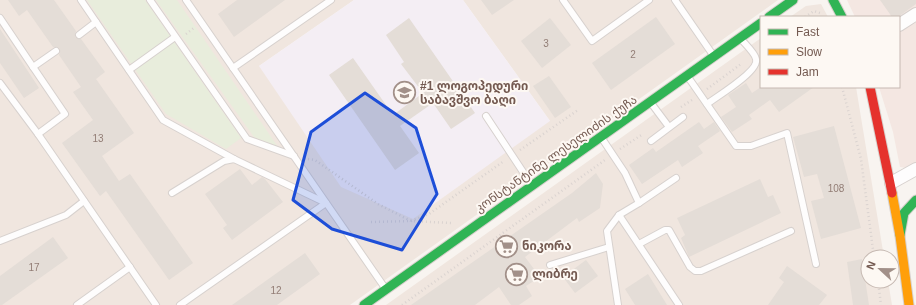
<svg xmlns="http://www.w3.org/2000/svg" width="916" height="305" viewBox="0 0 916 305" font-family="Helvetica,'Noto Sans Georgian',sans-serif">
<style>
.residential{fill:#f0e6df}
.commercial{fill:#f4e7e2}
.education{fill:#f4eef4}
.green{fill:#e8eddc}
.building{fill:#e4ddd7}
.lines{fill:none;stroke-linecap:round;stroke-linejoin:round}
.lane-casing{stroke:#d7d1ce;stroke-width:8}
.street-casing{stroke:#d7d1ce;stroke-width:14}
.fast-casing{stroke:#d7d0cc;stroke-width:11}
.slow-casing{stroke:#d7d0cc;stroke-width:11}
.jam-casing{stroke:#d7d0cc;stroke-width:11}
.path{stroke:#dad3d0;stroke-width:2.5;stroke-dasharray:1 3;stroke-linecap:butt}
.lane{stroke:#fefdfd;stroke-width:6}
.street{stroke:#fefdfd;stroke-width:12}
.fast{stroke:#30b455;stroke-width:9}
.slow{stroke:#ff9f0a;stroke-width:9}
.jam{stroke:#e5322d;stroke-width:9}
.marked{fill:#1d4ed8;fill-opacity:0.2;stroke:#1d4ed8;stroke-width:3;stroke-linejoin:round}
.labels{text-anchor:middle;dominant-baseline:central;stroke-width:4;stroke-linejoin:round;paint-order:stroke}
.number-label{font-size:10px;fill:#927d75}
.poi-label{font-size:12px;font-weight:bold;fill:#745a51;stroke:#fdf8f3;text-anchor:start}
.street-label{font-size:12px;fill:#745a51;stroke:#fdf8f3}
</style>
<rect width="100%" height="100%" fill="#f8f4f0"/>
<g class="residential">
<path d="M0,0H354L259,66L550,121L463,0H778L350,305H0Z"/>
<path d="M821,4L828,17H790L806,6Z"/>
<path d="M761,38V87H856L884,257H868V281H888L892,305H386Z"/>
</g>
<path class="commercial" d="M847,0H916V167L913,169L900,167L893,132L879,87H899V17H855Z"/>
<path class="education" d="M354,0H463L550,121L413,219L341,187L259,66Z"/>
<g class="green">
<path d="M87,0H145L241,138L226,149L166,114Z"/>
<path d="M156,0H177L278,147L254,137Z"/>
</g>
<g class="building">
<path d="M8,0H54L76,31L75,34V37L78,39H81L105,72L96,79L134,133L102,156L119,181L130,174L193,263L169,280L106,191L100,196L62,143L93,120L73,92L81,87L59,55L60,51L59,48L56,47H53L27,10L19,16Z"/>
<path d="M237,0H285L234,37L218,14Z"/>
<path d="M481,0H514L492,15Z"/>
<path d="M880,0H916V4L898,17H892Z"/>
<path d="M656,17L675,44L611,90L592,63Z"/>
<path d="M409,18L475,113L451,129L433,103L400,126L419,153L395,170L329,75L353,58L393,115L423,93L401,64L404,62L386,35Z"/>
<path d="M550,18L571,45L542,68L521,41Z"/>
<path d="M0,29L39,88L24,98L0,63Z"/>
<path d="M549,76L571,107L555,118L533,86Z"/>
<path d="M746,83L752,93L761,87H814L779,112L770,100L749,115L752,119L732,132L721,117L736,107L728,95Z"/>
<path d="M699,122L704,129L714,122L720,131L698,146L703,153L682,167L678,160L642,184L629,165L653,148L656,152Z"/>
<path d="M834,126L861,228L821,239L811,201L824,198L817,174L804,177L793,137Z"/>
<path d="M240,169L252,185L262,177L265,179L283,202L232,240L223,228L227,225L205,194Z"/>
<path d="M596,173L603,184L600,208L579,222L577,218L525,257L540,277L526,286L532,296L519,305H511L499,287L475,305H411L572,193Z"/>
<path d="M760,179L768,197L773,195L781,213L689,257L681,238L685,235L677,218Z"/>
<path d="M53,237L68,258L2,305H0V276Z"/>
<path d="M305,253L320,274L277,305H232Z"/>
<path d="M862,259L869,305H853L847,262Z"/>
<path d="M586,260L598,276L575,293L563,277Z"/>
<path d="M787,266L827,295L819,305H768L784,282L779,278Z"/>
<path d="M648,274L667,305H635L625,289Z"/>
</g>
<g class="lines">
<defs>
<g id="lane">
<path d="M81,0L163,120L234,159"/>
<path d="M150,0L247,139L294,156"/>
<path d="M186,0L385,288"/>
<path d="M563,0L592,41L649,0"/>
<path d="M675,0L713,55"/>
<path d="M0,18L33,67L56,51"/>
<path d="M79,35L96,22"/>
<path d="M33,67L65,114L38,134"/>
<path d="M233,68L331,0"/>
<path d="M129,70L175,37"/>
<path d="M688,77L736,146H751L787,133L816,264"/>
<path d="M0,83L38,134L156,305"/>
<path d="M651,103L669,127"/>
<path d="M707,104C716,97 760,71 756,59C755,53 745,44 741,39"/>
<path d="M486,116L531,184"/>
<path d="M601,137L625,173L639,203L619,215L607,231L618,305"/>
<path d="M651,141L683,117"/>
<path d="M172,193L224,161L234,159L326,203L180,305"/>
<path d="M639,203L676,178"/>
<path d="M619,215L679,305"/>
<path d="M0,241L66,215L84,201"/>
<path d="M639,244L665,230H669L690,267L695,271H701L791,231"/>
<path d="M550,265L609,247"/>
<path d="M77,305L130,267"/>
</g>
<g id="street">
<path d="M899,25L916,14"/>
<path d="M891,183L916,169"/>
</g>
<g id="fast">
<path d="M833,0L842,17"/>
<path d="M769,17L793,0"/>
<path d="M900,235L904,213L916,200"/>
<path d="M364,305L761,23"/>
</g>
<path id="slow" d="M892,193L900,236L909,305"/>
<path id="jam" d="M870,87L892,193"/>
</defs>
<use href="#lane" class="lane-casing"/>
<use href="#street" class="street-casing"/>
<use href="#fast" class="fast-casing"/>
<use href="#slow" class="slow-casing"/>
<use href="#jam" class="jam-casing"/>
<g class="path">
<path d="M805,17L814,11L820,13"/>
<path d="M186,34L195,27"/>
<path d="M842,87L861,159L874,257"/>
<path d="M707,89L741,64"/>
<path d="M681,107L692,100"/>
<path d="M620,149L643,134"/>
<path d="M520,150L578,110"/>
<path d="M308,159L315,160L378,204L411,221L451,223"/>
<path d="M371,222L411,221L429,214L504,161"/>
<path d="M878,281L881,305"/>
<path d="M402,305L605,160"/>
</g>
<use href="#lane" class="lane"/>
<use href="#street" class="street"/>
<use href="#fast" class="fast"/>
<use href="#slow" class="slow"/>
<use href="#jam" class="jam"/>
</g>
<path class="marked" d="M365,93L416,128L437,194L402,250L332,229L293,200L311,132Z"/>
<defs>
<symbol id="school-ring" viewBox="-11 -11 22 22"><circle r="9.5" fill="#fdf8f3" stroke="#a29089" stroke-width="1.5"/><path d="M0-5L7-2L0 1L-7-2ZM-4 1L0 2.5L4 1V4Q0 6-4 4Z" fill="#a29089"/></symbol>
<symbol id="supermarket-ring" viewBox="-11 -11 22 22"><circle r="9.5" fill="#fdf8f3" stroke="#a29089" stroke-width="1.5"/><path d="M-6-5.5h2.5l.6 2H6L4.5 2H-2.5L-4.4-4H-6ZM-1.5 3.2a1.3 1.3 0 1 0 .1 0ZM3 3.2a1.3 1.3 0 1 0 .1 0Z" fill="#a29089"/></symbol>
</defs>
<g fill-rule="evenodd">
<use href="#school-ring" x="392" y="80" width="25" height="25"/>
<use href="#supermarket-ring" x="494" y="234" width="25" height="25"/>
<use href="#supermarket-ring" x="504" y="262" width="25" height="25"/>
</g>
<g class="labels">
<g class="number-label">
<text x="546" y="43">3</text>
<text x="633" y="54">2</text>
<text x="98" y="138">13</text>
<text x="836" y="188">108</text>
<text x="34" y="267">17</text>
<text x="276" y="290">12</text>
</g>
<g class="poi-label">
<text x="420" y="86">#1 ლოგოპედური<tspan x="420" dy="14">საბავშვო ბაღი</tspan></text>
<text x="522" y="246">ნიკორა</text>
<text x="532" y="274">ლიბრე</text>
</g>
<g class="street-label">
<text transform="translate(556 154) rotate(-35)">კონსტანტინე ლესელიძის ქუჩა</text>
</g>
</g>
<rect x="760" y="16" width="140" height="72" fill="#fdf8f3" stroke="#c6b9b2"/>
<rect x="768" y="29" width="20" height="6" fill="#30b455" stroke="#c6b9b2"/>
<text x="796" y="36" font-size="12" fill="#745a51">Fast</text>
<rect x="768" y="49" width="20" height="6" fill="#ff9f0a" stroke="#c6b9b2"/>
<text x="796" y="56" font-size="12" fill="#745a51">Slow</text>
<rect x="768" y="69" width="20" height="6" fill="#e5322d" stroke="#c6b9b2"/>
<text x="796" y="76" font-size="12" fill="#745a51">Jam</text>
<g transform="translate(880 269) rotate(292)"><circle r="19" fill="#fdf8f3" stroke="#c6b9b2"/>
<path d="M0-3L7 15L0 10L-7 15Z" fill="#a29089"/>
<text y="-6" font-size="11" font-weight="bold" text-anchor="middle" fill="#745a51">N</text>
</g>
</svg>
